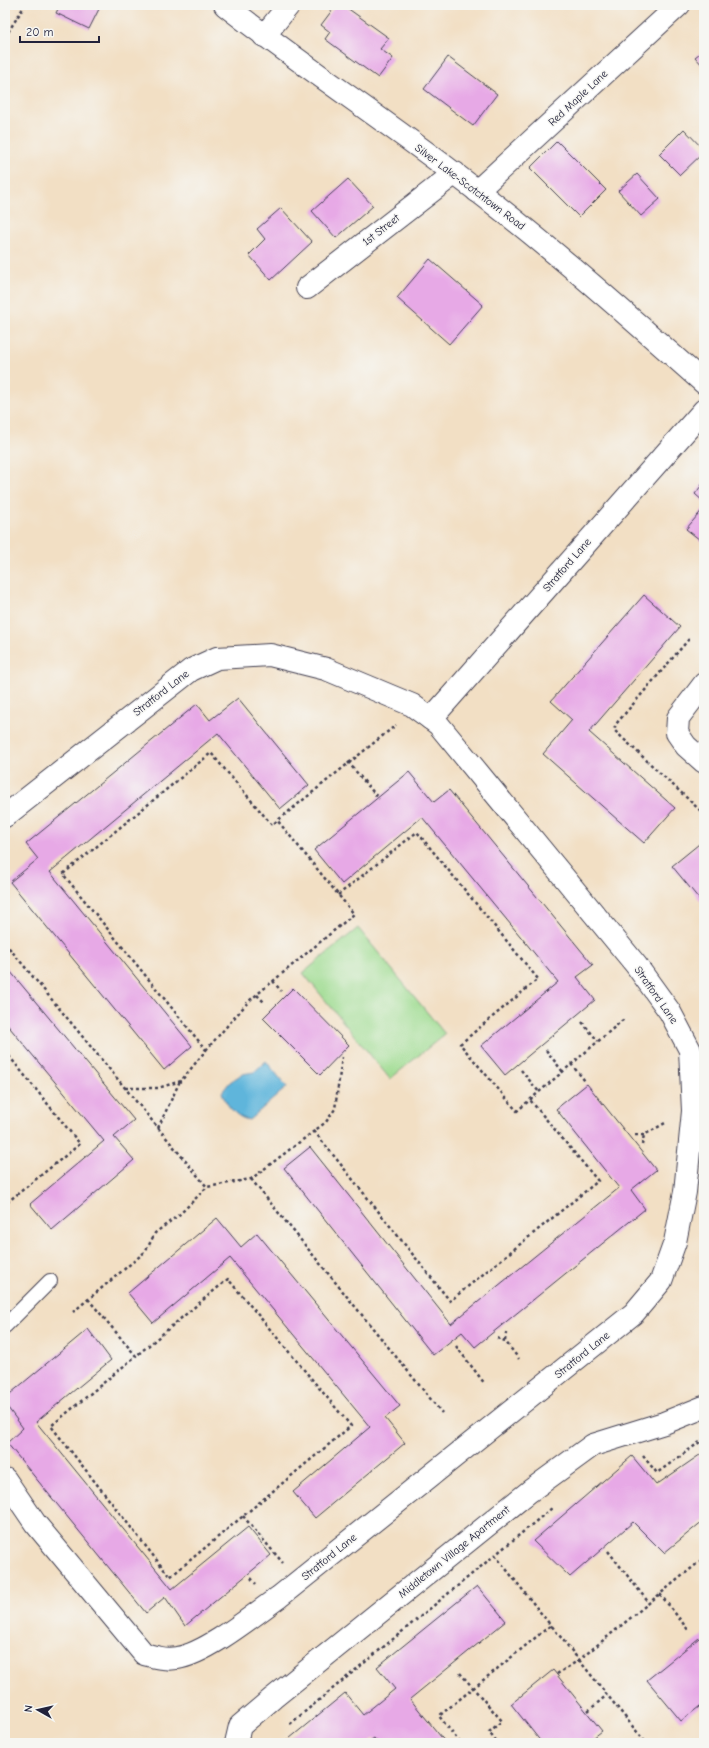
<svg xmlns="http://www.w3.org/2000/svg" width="709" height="1748" viewBox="0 0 709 1748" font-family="'Comic Neue',sans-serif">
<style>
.green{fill:#9fdc91;stroke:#607f66}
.water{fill:#5eb5db;stroke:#406c8b}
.building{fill:#e7a9e6}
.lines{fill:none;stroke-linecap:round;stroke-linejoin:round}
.service-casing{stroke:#413e50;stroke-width:16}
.minor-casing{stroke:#413e50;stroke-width:24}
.tertiary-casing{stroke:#413e50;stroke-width:24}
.path{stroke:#413e50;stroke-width:2.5;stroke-dasharray:3 3;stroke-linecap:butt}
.service{stroke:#fff;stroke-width:14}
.minor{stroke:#fff;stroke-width:22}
.tertiary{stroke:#fff;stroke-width:22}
.labels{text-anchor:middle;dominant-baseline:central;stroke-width:3;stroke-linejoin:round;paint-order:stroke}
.street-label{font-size:11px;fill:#22223b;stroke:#f6f6f2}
</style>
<rect width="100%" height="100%" fill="#f6f6f2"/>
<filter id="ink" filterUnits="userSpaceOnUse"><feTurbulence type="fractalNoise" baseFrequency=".025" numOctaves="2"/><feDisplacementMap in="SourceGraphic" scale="8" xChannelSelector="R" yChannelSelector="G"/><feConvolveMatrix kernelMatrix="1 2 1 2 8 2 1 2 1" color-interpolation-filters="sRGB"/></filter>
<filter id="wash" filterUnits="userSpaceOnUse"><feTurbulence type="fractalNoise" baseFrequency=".012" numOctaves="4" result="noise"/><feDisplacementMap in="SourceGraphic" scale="16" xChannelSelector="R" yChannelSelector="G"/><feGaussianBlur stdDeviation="0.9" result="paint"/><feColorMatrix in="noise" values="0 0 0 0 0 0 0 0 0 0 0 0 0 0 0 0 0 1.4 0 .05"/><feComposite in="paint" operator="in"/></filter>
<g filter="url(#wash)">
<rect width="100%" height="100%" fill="#f2dfc4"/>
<path class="green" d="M358,928L445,1034L390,1079L303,973Z"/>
<path class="water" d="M266,1061L287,1087L249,1120C236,1118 225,1104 222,1092L230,1082L242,1074L254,1072Z"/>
<g id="blocks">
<g class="building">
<path d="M60,5H101L89,29L56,13Z"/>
<path d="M336,5H343L389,38L380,49L393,58L378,78L325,39L330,32L321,25Z"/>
<path d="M704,50V67L695,57Z"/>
<path d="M448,57L497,94L473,126L424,89Z"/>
<path d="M684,129L704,150V152L680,175L659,154Z"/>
<path d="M557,141L606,190L579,217L530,168Z"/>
<path d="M637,174L660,199L641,216L618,191Z"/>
<path d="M348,179L373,206L336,238L312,211Z"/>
<path d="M281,208L312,242L271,280L249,255L265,239L257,229Z"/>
<path d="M430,259L483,305L449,344L397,298Z"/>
<path d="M704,482V502L695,494Z"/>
<path d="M704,508V543L686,529Z"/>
<path d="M644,595L680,627L589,732L675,808L644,843L543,754L572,720L551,701Z"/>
<path d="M238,698L309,785L280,809L218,733L50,872L192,1046L164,1070L10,882L38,859L26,844L197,704L210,720Z"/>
<path d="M409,772L434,802L449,790L593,965L577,977L595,1000L505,1075L481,1046L558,982L422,817L342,884L314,850Z"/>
<path d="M704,840V905L672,866Z"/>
<path d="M5,965L134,1120L114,1137L134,1160L52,1230L30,1204L104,1141L5,1022Z"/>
<path d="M293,988L349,1045L320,1075L263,1018Z"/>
<path d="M587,1084L656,1170L631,1190L645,1209L475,1347L462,1332L433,1355L284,1168L310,1147L451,1324L619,1188L556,1109Z"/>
<path d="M217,1218L241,1247L257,1233L400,1406L385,1418L405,1443L315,1518L293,1492L370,1427L230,1258L153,1323L128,1293Z"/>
<path d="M88,1329L111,1360L36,1422L172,1589L248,1527L271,1555L185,1626L165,1597L146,1613L7,1443L23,1428L5,1404V1398Z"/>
<path d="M704,1452V1520L664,1553L633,1522L570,1577L533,1541L632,1456L656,1485Z"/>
<path d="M477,1586L506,1621L410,1699L446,1743H378L374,1738L367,1743H284L345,1693L363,1715L395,1689L377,1667Z"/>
<path d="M704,1634V1703L681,1721L647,1680Z"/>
<path d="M553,1670L602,1731L593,1738L597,1743H542L511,1704Z"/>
</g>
</g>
</g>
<g filter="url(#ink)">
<use href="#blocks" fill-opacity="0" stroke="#413e50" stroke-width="1"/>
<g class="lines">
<defs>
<path id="service" d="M5,1326L50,1281"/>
<g id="minor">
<path d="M264,36L289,5"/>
<path d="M477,191L679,5"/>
<path d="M307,288L455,173"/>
<path d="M704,684L678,718L677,733L686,746L704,762"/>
<path d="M431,719L704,410"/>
<path d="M5,816L191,670L217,658L270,655L326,669L412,705L438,724L636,965L670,1012L690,1050L693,1111L685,1192L675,1242L661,1281L634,1313L279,1597C255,1614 206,1654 177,1658C165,1660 155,1657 144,1654L35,1523L5,1479"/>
<path d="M236,1743L240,1726L273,1698L530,1491L593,1445L664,1423L704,1407"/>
</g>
<path id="tertiary" d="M225,5C300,64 379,116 455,174C542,239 623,311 704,383"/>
</defs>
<use href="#service" class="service-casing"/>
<use href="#minor" class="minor-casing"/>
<use href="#tertiary" class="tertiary-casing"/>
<g class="path">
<path d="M5,37L25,5"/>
<path d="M689,639L616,724L614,730L704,814"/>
<path d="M348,762L379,799"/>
<path d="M338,895L417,832L538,979L460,1044L517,1111L624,1019"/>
<path d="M5,943L207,1187L251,1179L326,1122L335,1109L342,1057"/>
<path d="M273,981L281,991"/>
<path d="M257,995L264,1002"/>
<path d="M582,1022L598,1041"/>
<path d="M206,1050L249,1001L354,914L277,820"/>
<path d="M546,1050L563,1072"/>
<path d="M5,1051L80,1144L5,1204"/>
<path d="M571,1064L585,1081"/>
<path d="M521,1070L539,1092"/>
<path d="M125,1088H158L181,1081L206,1050L63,874L211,753L272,825L396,725"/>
<path d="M158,1128L180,1081"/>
<path d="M314,1131L450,1301L598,1181L530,1100"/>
<path d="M635,1135H644L667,1122"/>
<path d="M642,1145L644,1135"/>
<path d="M251,1179L442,1413"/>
<path d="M88,1299L136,1356L51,1426L170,1577L351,1426L228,1279L136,1356"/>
<path d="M73,1312L146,1251L155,1233L180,1214L207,1187"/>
<path d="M497,1338L505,1341L519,1359"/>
<path d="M505,1341L506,1333"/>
<path d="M456,1346L485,1384"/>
<path d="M643,1456L657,1473L704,1439"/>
<path d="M243,1516L283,1563"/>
<path d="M608,1551L649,1603"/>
<path d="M495,1555L552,1627"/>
<path d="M251,1578L256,1584"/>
<path d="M660,1594L689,1631"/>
<path d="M579,1660L646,1743"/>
<path d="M460,1673L502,1721L489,1732L497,1743"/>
<path d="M557,1674L579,1660"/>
<path d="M588,1711L607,1695"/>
<path d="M290,1724L552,1508"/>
<path d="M460,1743L439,1716L551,1625L579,1660L704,1558"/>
</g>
<use href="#service" class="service"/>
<use href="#minor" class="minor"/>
<use href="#tertiary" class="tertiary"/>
</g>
</g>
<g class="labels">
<g class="street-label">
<text transform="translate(578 98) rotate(-43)">Red Maple Lane</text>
<text transform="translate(470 187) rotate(37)">Silver Lake-Scotchtown Road</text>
<text transform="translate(381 230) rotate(-38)">1st Street</text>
<text transform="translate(567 565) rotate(-49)">Stratford Lane</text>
<text transform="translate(161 693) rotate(-38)">Stratford Lane</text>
<text transform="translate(656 995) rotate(55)">Stratford Lane</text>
<text transform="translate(582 1355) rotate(-39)">Stratford Lane</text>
<text transform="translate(454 1552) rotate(-39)">Middletown Village Apartment</text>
<text transform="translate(329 1557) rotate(-39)">Stratford Lane</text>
</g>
</g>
<rect width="709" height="1748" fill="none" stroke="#f6f6f2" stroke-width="20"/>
<g transform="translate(38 1710) rotate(278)" stroke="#f6f6f2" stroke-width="3" paint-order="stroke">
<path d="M0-3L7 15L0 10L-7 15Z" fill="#22223b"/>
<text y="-6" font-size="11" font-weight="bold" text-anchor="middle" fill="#22223b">N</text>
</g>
<path d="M20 36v6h79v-6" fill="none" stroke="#22223b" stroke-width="2"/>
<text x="26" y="36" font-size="12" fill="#22223b" stroke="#f6f6f2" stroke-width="3" paint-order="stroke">20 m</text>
</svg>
